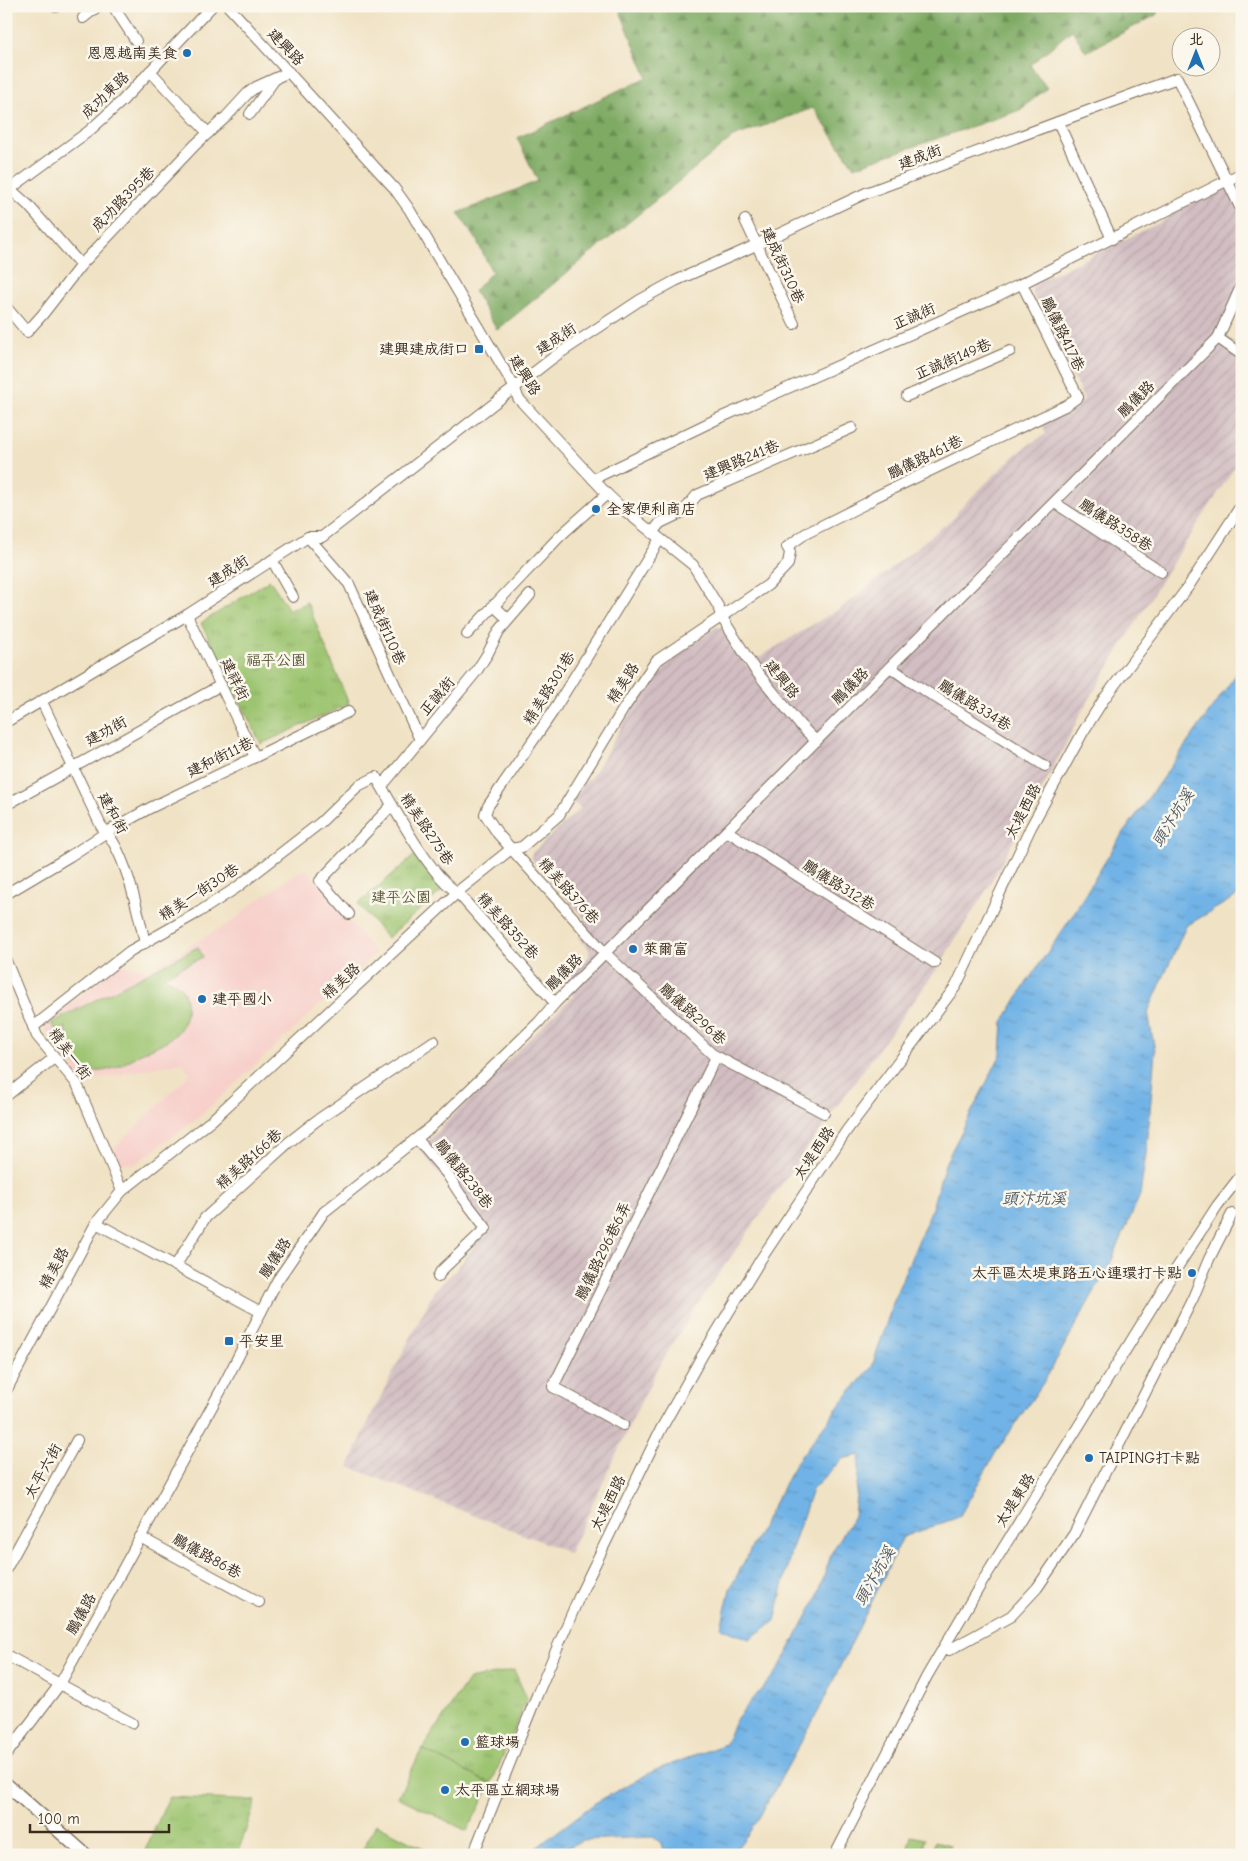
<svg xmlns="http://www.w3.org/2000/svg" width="1248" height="1861" viewBox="0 0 1248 1861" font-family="'Comic Neue','LXGW WenKai TC',sans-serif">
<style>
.built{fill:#f7d0cb}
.industrial{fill:url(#industrial-furrows)}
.green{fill:#9dc571;stroke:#6c7848}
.forest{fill:url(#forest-firs);stroke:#5c6a40}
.park{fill:url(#park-tufts);stroke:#6c7848}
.water{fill:url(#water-ripples);stroke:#566e82}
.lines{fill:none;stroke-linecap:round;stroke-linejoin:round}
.minor-casing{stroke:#7a6a58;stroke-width:12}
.tertiary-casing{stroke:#7a6a58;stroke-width:15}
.minor{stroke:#fff;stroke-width:10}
.tertiary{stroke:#fff;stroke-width:12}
.poi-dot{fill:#1f6fb2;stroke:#fbf7ec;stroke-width:2}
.labels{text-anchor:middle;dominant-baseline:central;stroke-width:5;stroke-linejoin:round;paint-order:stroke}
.street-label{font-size:15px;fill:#3b2a1e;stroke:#fbf7ec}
.poi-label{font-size:15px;fill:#3b2a1e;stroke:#fbf7ec;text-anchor:start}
.park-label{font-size:15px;fill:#585837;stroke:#fbf7ec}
.water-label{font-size:16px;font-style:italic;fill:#4e5a64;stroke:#fbf7ec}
</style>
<defs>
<pattern id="industrial-furrows" width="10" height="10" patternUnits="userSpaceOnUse" patternTransform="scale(1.25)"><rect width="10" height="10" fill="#d2bec2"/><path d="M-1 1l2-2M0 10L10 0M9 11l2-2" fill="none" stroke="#b5a3a6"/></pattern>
<pattern id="forest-firs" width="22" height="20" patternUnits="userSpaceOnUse" patternTransform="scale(1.25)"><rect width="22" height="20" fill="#7eaa63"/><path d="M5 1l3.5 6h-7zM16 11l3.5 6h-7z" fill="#688b51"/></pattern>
<pattern id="park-tufts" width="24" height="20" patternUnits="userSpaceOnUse" patternTransform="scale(1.25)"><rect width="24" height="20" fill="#9dc571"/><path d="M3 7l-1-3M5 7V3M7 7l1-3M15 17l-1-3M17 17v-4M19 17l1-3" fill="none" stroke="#88a961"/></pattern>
<pattern id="water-ripples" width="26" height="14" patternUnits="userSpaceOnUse" patternTransform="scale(1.25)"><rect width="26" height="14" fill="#71b3e6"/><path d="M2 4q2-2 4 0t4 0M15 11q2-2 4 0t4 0" fill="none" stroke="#5e92ba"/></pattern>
</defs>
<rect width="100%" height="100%" fill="#fbf7ec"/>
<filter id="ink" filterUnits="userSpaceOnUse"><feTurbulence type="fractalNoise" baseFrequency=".02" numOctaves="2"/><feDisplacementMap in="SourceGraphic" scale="10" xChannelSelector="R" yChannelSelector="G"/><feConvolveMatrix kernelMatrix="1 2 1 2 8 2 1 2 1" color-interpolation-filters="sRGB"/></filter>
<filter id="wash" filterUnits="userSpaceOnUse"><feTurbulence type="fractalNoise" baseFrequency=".0096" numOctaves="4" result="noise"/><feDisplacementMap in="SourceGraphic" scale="20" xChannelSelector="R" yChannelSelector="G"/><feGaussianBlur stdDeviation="1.12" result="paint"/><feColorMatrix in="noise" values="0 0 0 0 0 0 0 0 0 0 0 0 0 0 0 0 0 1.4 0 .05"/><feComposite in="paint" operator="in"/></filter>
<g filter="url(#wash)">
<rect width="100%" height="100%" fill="#f0e2c4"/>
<path class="built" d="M306,868L376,953L197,1119L135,1164L121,1163L114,1148L190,1074L182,1062L82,1082L44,1028L118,964L147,970L233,921L250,906L288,879Z"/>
<path class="industrial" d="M1225,181L1242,214V296L1226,334L1227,338L1242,348V456L1164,576L1081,713L1056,763L987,889L936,970L807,1148L695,1308L658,1368L634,1416L569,1554L558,1548L349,1467L368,1422L434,1291L455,1271L481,1236L491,1229L490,1227L485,1232L420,1149L491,1077L499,1072L498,1070L573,996V994L564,991L565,980L589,957V949L579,938L585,919L531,858L532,853L581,808L573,803L582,785L592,776L642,693L657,674L676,657L716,627L724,628L747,667L758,658L832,613L839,610L956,516L958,510L1011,459L1027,446L1046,434L1041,422L1084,400L1031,291L1033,284L1169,218L1167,213Z"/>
<g class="green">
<path d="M198,947L203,957L163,976C170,979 177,983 182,989C190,1003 187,1024 175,1035C165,1043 152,1048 141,1053C131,1059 119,1068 107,1070C78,1077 62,1054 66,1027L56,1032L51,1023Z"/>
<path d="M422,1749L491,1784L467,1831L398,1797Z"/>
<path d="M376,1824L437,1855H360Z"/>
<path d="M911,1836L925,1839L922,1855H906Z"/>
<path d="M935,1841L950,1845L947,1855H932Z"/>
</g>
<path class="forest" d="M618,6H1161L1156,15L1086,52L1072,30L1030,65L1047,88L1020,110L854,167L813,108L733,137L497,330L474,291L492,272L476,239L458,213L538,181L517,138L647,77Z"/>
<g class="park">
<path d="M270,580L289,610L307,602L349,704L261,744L201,623Z"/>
<path d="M415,855L444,889L387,938L358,904Z"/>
<path d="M514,1670L527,1699L491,1784L422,1749L469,1679Z"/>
<path d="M169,1797L256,1801L237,1855H143Z"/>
</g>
<path class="water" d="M1242,666V893L1186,926L1148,1012L1155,1051L1147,1147L1140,1195L1112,1260L1045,1380L995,1454L959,1517L903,1537L819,1710L756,1823L732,1855H664L661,1843L653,1837L582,1840L555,1855H527L595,1803L653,1771L725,1744L736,1719L778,1670L817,1598L832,1552L854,1516L860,1455L842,1459L812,1490L791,1551L775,1621L749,1639L721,1628L730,1589L795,1464L848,1394L872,1367L896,1294L931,1211L945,1164L1001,1054L1003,1022L1027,982L1069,921L1117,842Z"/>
</g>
<g filter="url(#ink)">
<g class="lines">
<defs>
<g id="minor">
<path d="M55,6L56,7"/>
<path d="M113,6L136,41"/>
<path d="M228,6L394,188L409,209L515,388L518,398L607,494L624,510L693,565L718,606L721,616L755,670L800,725L816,741"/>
<path d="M83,18L98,6"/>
<path d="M150,71L208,133"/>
<path d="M250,114L275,79"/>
<path d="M1058,122L1112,239"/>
<path d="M10,189L28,205L81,265"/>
<path d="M6,192L89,131L122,101L212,6"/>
<path d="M745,220L794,324"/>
<path d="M6,307L27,332L43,314L81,265L195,145L226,117L248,93L256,87L289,72"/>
<path d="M1218,338L1242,355"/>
<path d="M907,396L1010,351"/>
<path d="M593,479L715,420L997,296L1242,173"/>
<path d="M1055,503L1161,572"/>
<path d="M652,533L660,523L683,512L697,495L852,428"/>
<path d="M308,537L349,584L420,740"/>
<path d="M660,539L552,713L488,806L485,814L498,834L605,953L712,1054L824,1113"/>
<path d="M272,560L293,597"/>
<path d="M493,605L508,619"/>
<path d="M187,615L255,757"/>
<path d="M467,634L560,536L607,494"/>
<path d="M890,667L911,682L1045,766"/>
<path d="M42,702L101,826C125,848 138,912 145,943"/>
<path d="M6,722L187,615L308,537H322L554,357L640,300L675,281L743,251L866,193L1177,78L1242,211"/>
<path d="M382,786L476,672L488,653L499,631L530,595"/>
<path d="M6,805L221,685"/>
<path d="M727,831L935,963"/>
<path d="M6,894L70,856L107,832L150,808L348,712"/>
<path d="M349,914L320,881L392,805"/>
<path d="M6,961L37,1036L77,1084L122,1191"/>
<path d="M33,1027L130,951L199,912L236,888L320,823L358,786L376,777C394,807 429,875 457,892L555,1003"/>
<path d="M6,1096L54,1058"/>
<path d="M417,1139L447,1174L460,1194L486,1228L441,1271L438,1277"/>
<path d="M96,1223L261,1312"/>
<path d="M176,1265L205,1218L288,1143L316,1121L434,1041"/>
<path d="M6,1391L96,1223L122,1191L211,1121L461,889L511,849L522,847L559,815L624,708L656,661L768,585L788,564L790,552L787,547L805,534L867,503L875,497L1067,405L1078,397L1022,284"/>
<path d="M623,1425L553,1387L716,1057"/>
<path d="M140,1537L259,1602"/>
<path d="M6,1569L77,1440"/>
<path d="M949,1650L1011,1616L1037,1588L1074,1534L1193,1298L1209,1259L1232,1214"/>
<path d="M6,1655L132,1723"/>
<path d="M6,1755L60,1684L221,1390L277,1281L324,1212L431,1127L539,1022L555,1003L1162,394L1218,338L1242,284"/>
<path d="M473,1855L537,1695L579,1597L661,1429L702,1356L761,1259L847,1130L956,986L1031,827L1083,732L1104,699L1188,587L1242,504"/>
<path d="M835,1855L927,1676L981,1584L1167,1283L1217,1206L1242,1174"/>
</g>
<path id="tertiary" d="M6,1784L86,1855"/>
</defs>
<use href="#minor" class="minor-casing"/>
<use href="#tertiary" class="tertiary-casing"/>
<use href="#minor" class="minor"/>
<use href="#tertiary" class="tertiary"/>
</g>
</g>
<g class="poi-dot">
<circle cx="187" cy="53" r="5"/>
<rect x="474" y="344" width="10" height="10" rx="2.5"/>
<circle cx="596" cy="509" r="5"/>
<circle cx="633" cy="949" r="5"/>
<circle cx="202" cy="999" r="5"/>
<circle cx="1192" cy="1273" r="5"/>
<rect x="224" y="1336" width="10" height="10" rx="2.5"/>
<circle cx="1089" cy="1458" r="5"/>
<circle cx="465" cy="1742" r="5"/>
<circle cx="445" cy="1790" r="5"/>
</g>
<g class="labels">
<g class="street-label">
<text transform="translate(286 47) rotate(46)">建興路</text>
<text transform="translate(105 95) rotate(-44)">成功東路</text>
<text transform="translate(920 157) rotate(-21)">建成街</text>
<text transform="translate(123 199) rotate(-46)">成功路395巷</text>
<text transform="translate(783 265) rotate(65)">建成街310巷</text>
<text transform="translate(914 316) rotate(-23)">正誠街</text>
<text transform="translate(1063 334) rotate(64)">鵬儀路417巷</text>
<text transform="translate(556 339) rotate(-34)">建成街</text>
<text transform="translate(953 359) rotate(-23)">正誠街149巷</text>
<text transform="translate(525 375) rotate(58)">建興路</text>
<text transform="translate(1136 399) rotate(-45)">鵬儀路</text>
<text transform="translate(925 457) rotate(-26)">鵬儀路461巷</text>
<text transform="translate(741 460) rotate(-23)">建興路241巷</text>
<text transform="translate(1116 525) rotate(33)">鵬儀路358巷</text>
<text transform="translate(228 571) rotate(-33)">建成街</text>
<text transform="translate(385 627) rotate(66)">建成街110巷</text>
<text transform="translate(235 679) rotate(64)">建祥街</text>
<text transform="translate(782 679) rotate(51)">建興路</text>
<text transform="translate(623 683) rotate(-57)">精美路</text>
<text transform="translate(850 686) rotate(-45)">鵬儀路</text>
<text transform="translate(549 688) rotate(-58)">精美路301巷</text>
<text transform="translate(437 696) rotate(-50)">正誠街</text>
<text transform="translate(975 705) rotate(32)">鵬儀路334巷</text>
<text transform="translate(106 731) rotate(-29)">建功街</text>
<text transform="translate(220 757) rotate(-26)">建和街11巷</text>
<text transform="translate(1023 811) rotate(-63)">太堤西路</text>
<text transform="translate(113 813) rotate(61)">建和街</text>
<text transform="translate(427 829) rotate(56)">精美路275巷</text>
<text transform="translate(839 885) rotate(32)">鵬儀路312巷</text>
<text transform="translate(569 891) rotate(48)">精美路376巷</text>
<text transform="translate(199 892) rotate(-33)">精美一街30巷</text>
<text transform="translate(508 926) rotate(48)">精美路352巷</text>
<text transform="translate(564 972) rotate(-45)">鵬儀路</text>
<text transform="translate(341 981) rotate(-43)">精美路</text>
<text transform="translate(693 1014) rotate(42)">鵬儀路296巷</text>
<text transform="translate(70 1054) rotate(53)">精美一街</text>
<text transform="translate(814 1153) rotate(-56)">太堤西路</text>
<text transform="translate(249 1159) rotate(-42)">精美路166巷</text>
<text transform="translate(464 1174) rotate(52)">鵬儀路238巷</text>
<text transform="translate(603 1251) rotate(-64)">鵬儀路296巷6弄</text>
<text transform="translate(275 1258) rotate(-57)">鵬儀路</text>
<text transform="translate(54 1268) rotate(-62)">精美路</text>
<text transform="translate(43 1471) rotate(-61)">太平六街</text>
<text transform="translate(1015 1500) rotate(-58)">太堤東路</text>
<text transform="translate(608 1503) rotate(-64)">太堤西路</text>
<text transform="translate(207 1556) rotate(29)">鵬儀路86巷</text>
<text transform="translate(81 1614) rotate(-61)">鵬儀路</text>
</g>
<g class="poi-label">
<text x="177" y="53" text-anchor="end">恩恩越南美食</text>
<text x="469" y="349" text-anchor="end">建興建成街口</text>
<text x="606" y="509">全家便利商店</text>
<text x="643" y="949">萊爾富</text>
<text x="212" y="999">建平國小</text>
<text x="1182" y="1273" text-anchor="end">太平區太堤東路五心連環打卡點</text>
<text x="239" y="1341">平安里</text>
<text x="1099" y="1458">TAIPING打卡點</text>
<text x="475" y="1742">籃球場</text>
<text x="455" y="1790">太平區立網球場</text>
</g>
<g class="park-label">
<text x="276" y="660">福平公園</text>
<text x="401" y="897">建平公園</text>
</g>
<g class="water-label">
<text transform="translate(1173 818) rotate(-58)">頭汴坑溪</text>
<text x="1034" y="1199">頭汴坑溪</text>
<text transform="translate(875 1576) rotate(-60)">頭汴坑溪</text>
</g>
</g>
<rect width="1248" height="1861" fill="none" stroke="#fbf7ec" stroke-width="25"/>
<g transform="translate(1196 52)"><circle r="24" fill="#fbf7ec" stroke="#aea59a"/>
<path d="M0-4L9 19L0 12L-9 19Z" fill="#1f6fb2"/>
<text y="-8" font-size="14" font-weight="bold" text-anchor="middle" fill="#3b2a1e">北</text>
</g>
<path d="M30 1824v8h139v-8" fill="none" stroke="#3b2a1e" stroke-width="2.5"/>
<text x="38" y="1824" font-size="15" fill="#3b2a1e" stroke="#fbf7ec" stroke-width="4" paint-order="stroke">100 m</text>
</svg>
